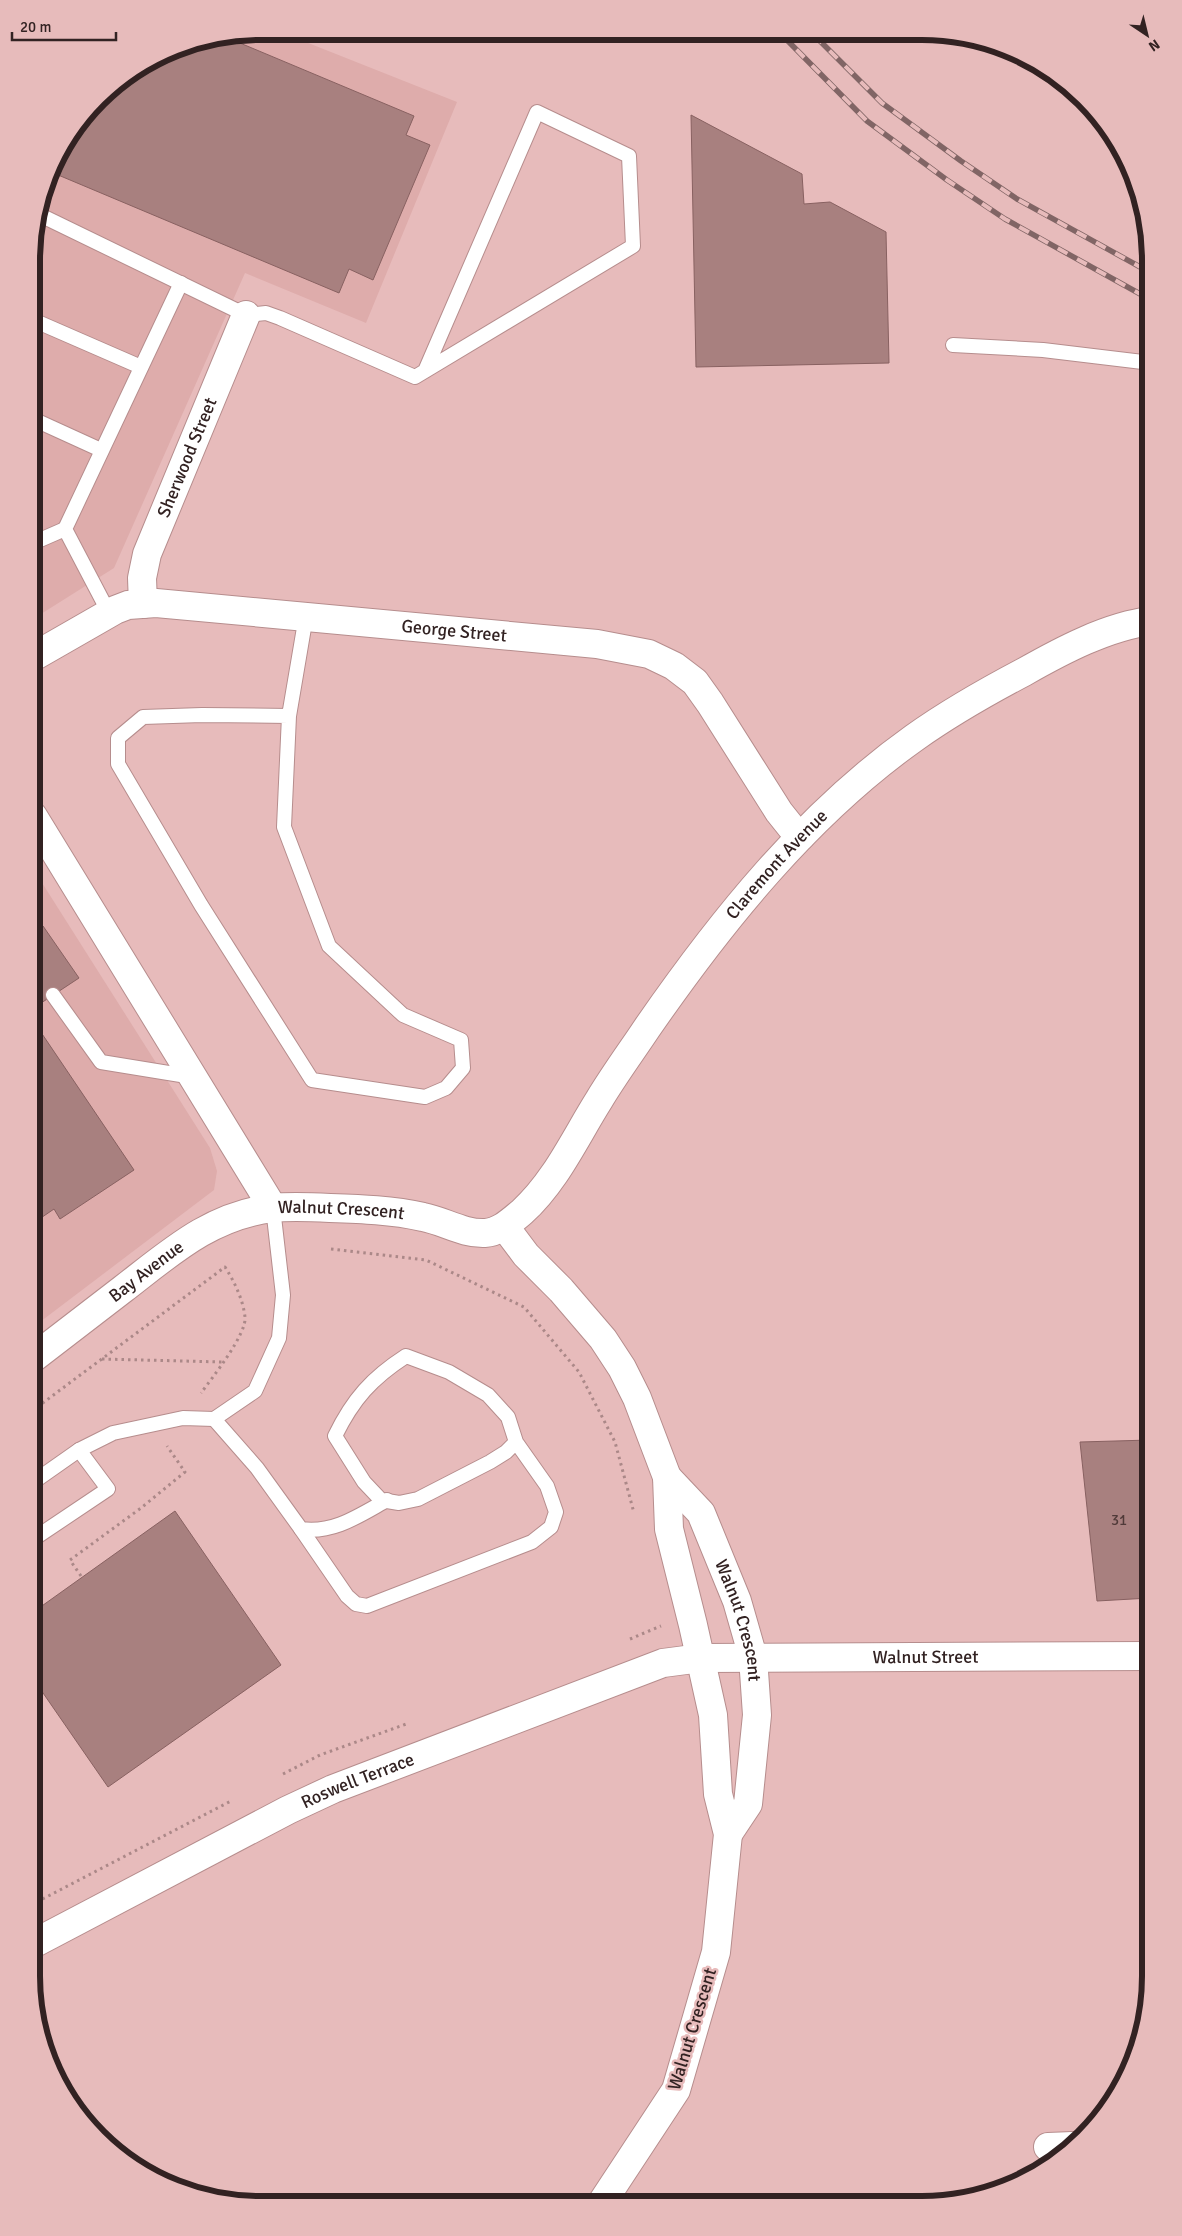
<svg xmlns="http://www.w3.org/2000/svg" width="1182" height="2236" viewBox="0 0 1182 2236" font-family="Signika,sans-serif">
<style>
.built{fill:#deacab}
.building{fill:#a8807f;stroke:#886161}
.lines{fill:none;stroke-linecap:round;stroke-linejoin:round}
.service-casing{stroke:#b68d8d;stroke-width:16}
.minor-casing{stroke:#b68d8d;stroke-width:30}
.tertiary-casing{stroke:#b68d8d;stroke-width:30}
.path{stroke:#ab8888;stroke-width:3;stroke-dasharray:2.5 4;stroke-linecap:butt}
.service{stroke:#fff;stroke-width:14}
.minor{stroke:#fff;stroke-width:28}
.tertiary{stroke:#fff;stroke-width:28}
.rail-casing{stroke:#816565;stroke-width:5.5}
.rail{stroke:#e7bbbb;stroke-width:4;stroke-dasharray:11;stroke-linecap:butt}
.labels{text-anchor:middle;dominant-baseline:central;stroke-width:5;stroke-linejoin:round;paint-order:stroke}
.number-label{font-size:15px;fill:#503a39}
.street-label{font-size:18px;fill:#322222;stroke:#e7bbbb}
.rim{fill:none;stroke:#322222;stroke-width:6}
</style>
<rect width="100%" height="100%" fill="#e7bbbb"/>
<g class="built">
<path d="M260,31H278L457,102L366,323L245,273L114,568L33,619V231L55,159L109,88L173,49Z"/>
<path d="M32,867L210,1148L217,1171L214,1190L32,1328Z"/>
</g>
<g class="building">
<path d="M228,38L414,116L406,135L430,145L373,280L349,269L339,293L51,172L55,159L109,88L173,49Z"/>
<path d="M691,115L802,174L804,204L830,202L886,232L889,363L696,367Z"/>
<path d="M43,926L79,978L32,1009V933Z"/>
<path d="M32,1019L134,1170L60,1219L54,1209L32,1224Z"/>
<path d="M1150,1440V1598L1097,1601L1080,1442Z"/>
<path d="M175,1511L281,1665L108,1787L32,1677V1613Z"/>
</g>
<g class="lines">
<defs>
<g id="service">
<path d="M38,214L246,315L266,313L280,318L415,377L633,246L629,156L537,112L425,371"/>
<path d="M33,320L141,367"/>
<path d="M953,345L1043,350L1151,363"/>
<path d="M33,419L101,450"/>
<path d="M33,543L65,529"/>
<path d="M109,613L65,529L181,283"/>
<path d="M289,716L202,715L143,717L118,738V764L201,905L312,1080L425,1097L446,1088L463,1068L461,1040L403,1015L329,946L284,827L289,716L306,616"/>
<path d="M53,995L101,1062L193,1077"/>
<path d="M214,1419L257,1468L301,1529C333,1534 360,1515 387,1500"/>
<path d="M32,1483L79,1450L113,1433L183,1418L214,1419L255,1391L279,1338L283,1295L273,1208"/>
<path d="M301,1529L347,1596L356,1604L367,1606L532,1542L551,1527L556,1512L547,1486L516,1442L508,1417L488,1395L449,1372L406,1356C372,1378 353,1399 335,1436L364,1482L381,1500L399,1503L418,1499L490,1462L506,1452L516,1442"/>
<path d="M32,1540L108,1489L79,1450"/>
</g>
<g id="minor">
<path id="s1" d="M143,604L142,578L147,554L246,315"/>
<path id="s2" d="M33,657L115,610L128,605L156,603L597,644L649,654L674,666L695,682L710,703L779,812L791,827L801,836"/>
<path d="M33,816L273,1208"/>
<path d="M505,1227L526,1255L561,1290L603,1339L622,1368L637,1398L667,1477L669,1529L693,1625L713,1715L718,1794L728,1834L716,1952L676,2090L601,2204"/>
<path id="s3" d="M667,1477L701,1513L737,1601L753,1657L757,1715L748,1804L728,1834"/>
<path id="s4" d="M31,1945L288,1810L333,1789L663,1663L701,1658L1150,1656"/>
<path d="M1048,2147L1073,2146"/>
</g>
<g id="tertiary">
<path id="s5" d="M32,1359C62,1336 93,1312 123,1289C171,1252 210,1216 272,1208C291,1206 311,1207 330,1208C361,1209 392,1210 423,1217C444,1221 463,1234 485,1233C500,1232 511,1221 522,1212C556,1181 575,1138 599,1100C614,1075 631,1052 647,1028C721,921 807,814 914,738C949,713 986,692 1024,672C1061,651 1108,626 1151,621"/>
</g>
</defs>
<use href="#service" class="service-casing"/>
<use href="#minor" class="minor-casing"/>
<use href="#tertiary" class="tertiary-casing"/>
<g class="path">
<path d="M331,1249L426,1260L524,1307L579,1372L615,1442L634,1513"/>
<path d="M102,1359L223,1362"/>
<path d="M32,1411L225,1267C234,1281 243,1299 245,1317C247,1334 212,1378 201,1393"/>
<path d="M81,1576L70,1560L141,1508L185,1472L167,1446"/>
<path d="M630,1639L661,1626"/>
<path d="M283,1774L320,1755L409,1723"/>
<path d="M31,1905L231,1801"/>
</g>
<use href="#service" class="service"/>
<use href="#minor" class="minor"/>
<use href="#tertiary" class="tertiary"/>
<defs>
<g id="rail">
<path d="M781,34L867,121L947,180L1005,219L1151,300"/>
<path d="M814,35L882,103L961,161L1017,199L1151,273"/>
</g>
</defs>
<use href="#rail" class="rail-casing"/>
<use href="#rail" class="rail"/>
</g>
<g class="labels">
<g class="number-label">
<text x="1119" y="1520">31</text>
</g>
<g class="street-label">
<text stroke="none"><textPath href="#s1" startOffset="155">Sherwood Street</textPath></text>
<text stroke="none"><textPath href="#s2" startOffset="436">George Street</textPath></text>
<text stroke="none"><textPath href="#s5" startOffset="978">Claremont Avenue</textPath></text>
<text stroke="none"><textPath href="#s5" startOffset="356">Walnut Crescent</textPath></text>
<text stroke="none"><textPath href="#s5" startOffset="144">Bay Avenue</textPath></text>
<text stroke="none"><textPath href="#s3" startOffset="164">Walnut Crescent</textPath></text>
<text stroke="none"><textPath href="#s4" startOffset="956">Walnut Street</textPath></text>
<text stroke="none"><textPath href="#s4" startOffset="366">Roswell Terrace</textPath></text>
<text transform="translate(692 2029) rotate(-73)">Walnut Crescent</text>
</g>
</g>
<path d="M0 0H1182V2236H0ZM260 40H922A220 220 0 0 1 1142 260V1976A220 220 0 0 1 922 2196H260A220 220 0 0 1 40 1976V260A220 220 0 0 1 260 40Z" fill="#e7bbbb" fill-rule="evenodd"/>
<path class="rim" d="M260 40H922A220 220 0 0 1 1142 260V1976A220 220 0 0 1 922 2196H260A220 220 0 0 1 40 1976V260A220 220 0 0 1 260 40Z"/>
<g transform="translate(1147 35) rotate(145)" stroke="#e7bbbb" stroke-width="4" paint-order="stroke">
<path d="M0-4L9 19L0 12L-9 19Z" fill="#322222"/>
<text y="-8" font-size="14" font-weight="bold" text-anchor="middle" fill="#322222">N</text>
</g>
<path d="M12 32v8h104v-8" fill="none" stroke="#322222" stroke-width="2.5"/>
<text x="20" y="32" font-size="15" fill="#322222" stroke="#e7bbbb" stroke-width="4" paint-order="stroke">20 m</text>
</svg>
